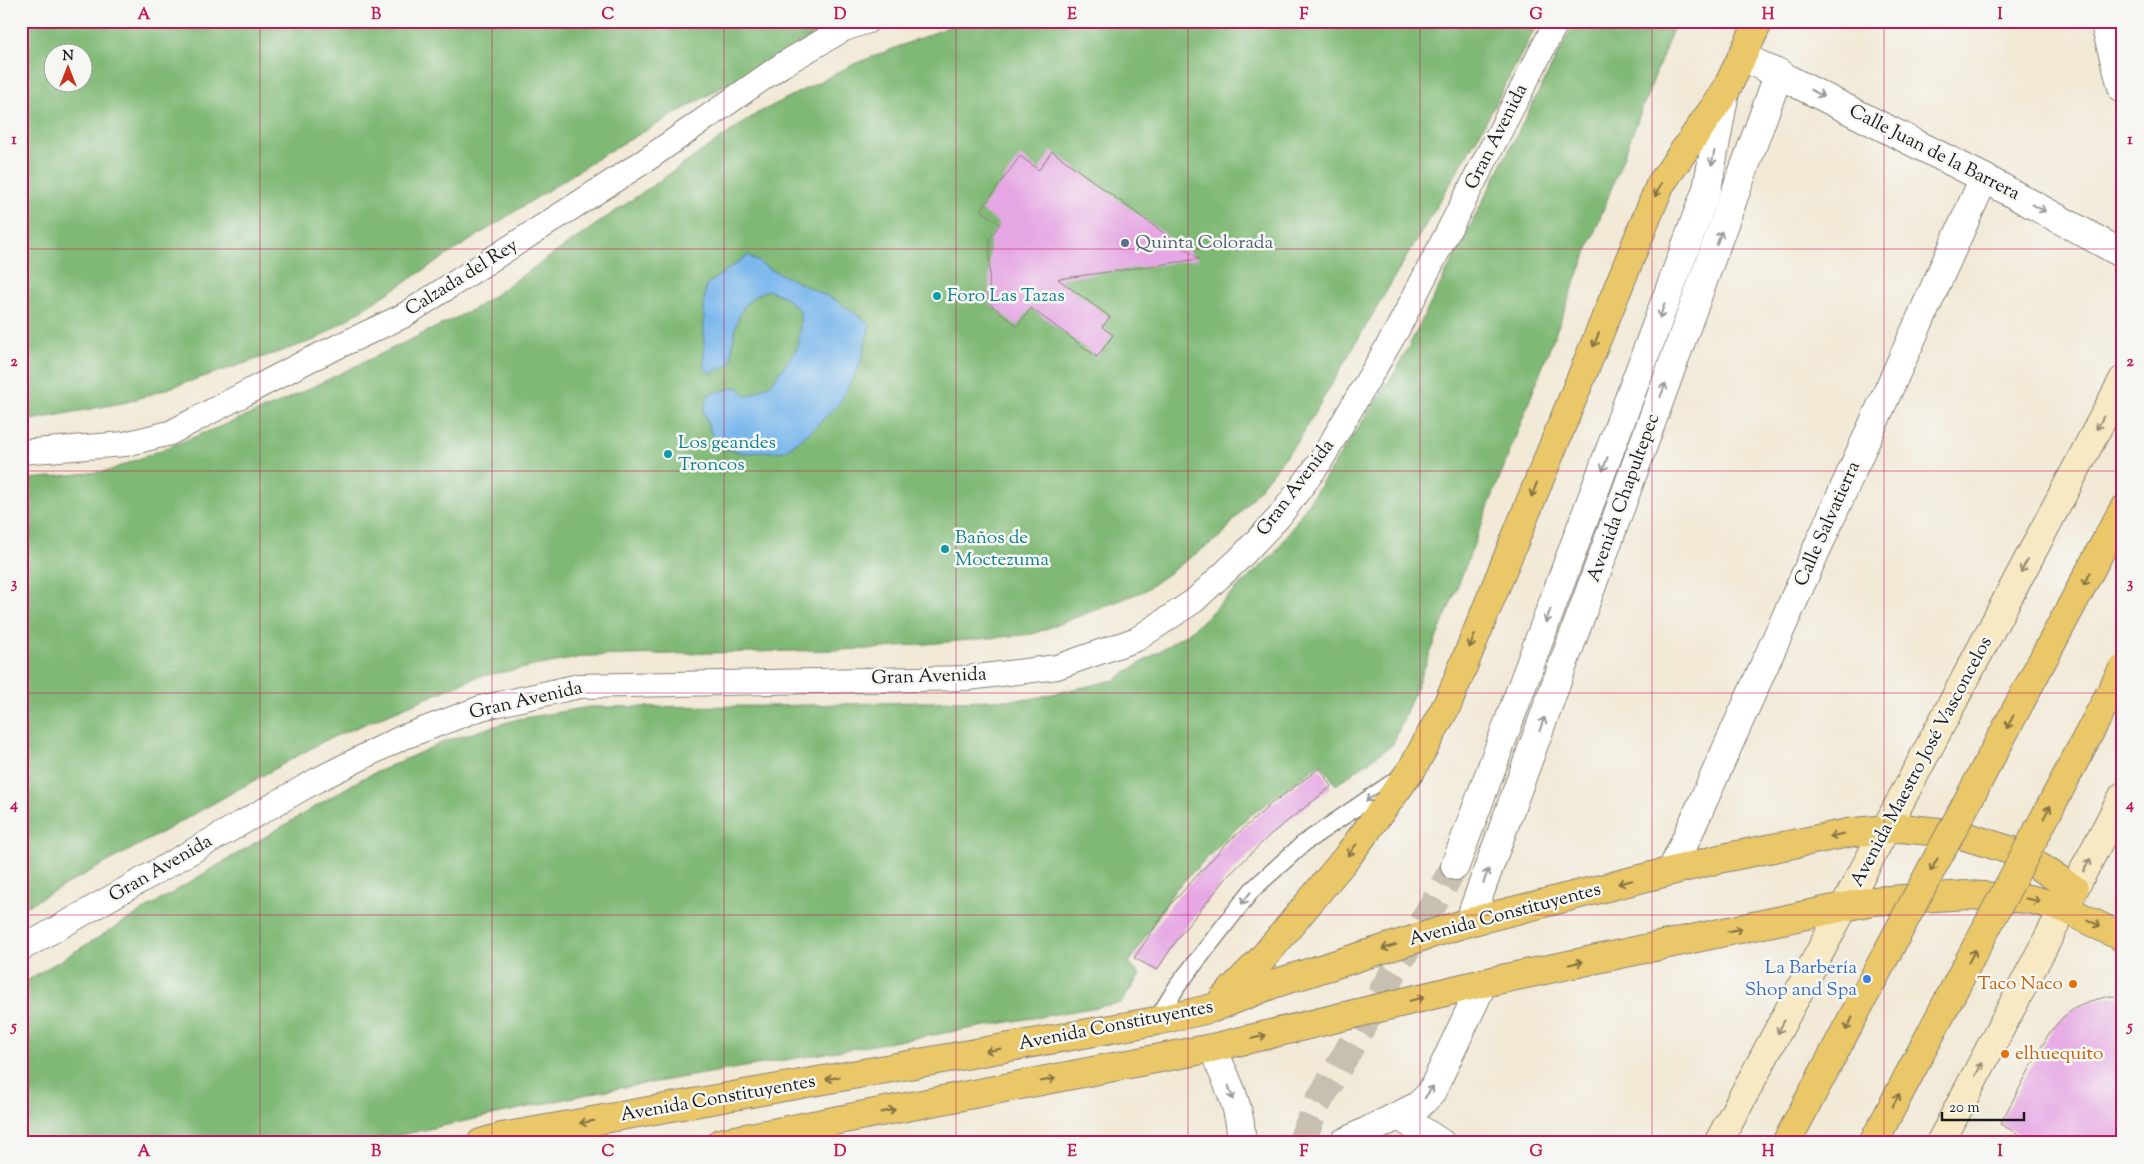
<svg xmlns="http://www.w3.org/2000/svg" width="2144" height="1164" viewBox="0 0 2144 1164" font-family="'Sorts Mill Goudy',serif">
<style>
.forest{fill:#80b976;stroke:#4e6a49;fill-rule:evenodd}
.water{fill:#79b7ec;stroke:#4a6a84}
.building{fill:#e6a7e4}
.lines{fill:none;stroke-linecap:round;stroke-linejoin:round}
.tertiary-tunnel{stroke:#c7c0b1;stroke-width:28;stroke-dasharray:28 14;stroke-linecap:butt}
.service-casing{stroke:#878279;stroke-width:19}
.pedestrian-casing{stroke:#878279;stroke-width:26}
.minor-casing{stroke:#878279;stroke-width:30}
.tertiary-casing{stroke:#878279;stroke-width:30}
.secondary-casing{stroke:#878279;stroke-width:30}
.primary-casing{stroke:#878279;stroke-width:30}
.motorway-casing{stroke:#878279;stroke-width:30}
.service{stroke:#fff;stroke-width:16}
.pedestrian{stroke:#fff;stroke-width:24}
.minor{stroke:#fff;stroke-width:28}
.tertiary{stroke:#fff;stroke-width:28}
.secondary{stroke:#f7e9c3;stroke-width:28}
.primary{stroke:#eac769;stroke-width:28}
.motorway{stroke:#eac769;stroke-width:28}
.motorway-bridge-casing{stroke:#878279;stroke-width:30;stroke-linecap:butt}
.motorway-bridge{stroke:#eac769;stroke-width:28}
.oneway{stroke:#999}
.oneway2{stroke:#837242}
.oneway3{stroke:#948d78}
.grid{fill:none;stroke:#c2185b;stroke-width:1;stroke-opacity:0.55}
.service-dot{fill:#5c6f8a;stroke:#f6f6f2;stroke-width:2}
.culture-dot{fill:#0f9aa8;stroke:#f6f6f2;stroke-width:2}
.shop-dot{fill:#3f7fe0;stroke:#f6f6f2;stroke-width:2}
.food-dot{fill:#e8710a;stroke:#f6f6f2;stroke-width:2}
.labels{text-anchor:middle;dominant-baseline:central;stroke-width:5;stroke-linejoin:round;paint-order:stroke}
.street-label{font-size:19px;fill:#1c1c1c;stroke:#f6f6f2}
.service-label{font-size:19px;fill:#4e5e75;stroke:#f6f6f2;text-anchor:start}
.culture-label{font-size:19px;fill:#0d838f;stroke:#f6f6f2;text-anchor:start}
.shop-label{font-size:19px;fill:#366cbe;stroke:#f6f6f2;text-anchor:end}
.food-label{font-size:19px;fill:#c56008;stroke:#f6f6f2;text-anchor:end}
.neatline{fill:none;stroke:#c2185b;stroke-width:2}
.grid-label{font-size:16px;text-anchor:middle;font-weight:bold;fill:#c2185b}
</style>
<rect width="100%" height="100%" fill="#f6f6f2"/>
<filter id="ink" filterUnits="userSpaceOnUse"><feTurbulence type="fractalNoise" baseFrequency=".02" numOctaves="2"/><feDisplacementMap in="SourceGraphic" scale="10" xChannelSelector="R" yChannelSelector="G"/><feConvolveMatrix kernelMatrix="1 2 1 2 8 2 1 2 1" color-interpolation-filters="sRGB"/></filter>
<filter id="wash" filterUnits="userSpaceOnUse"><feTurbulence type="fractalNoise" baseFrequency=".0096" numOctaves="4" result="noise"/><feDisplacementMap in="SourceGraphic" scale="20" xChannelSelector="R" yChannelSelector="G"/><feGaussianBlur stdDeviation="1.12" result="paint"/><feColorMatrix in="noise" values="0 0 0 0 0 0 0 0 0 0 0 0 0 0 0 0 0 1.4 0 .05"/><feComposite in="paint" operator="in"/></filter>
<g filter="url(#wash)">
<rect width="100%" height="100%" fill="#f2e9d6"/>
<g class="forest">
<path d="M21,21H839L606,153L315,340L127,402L21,422ZM52,52H82V82H52Z"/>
<path d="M964,21H1539L1481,131L1298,441L1222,535L1144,591L1033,634L873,649L587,656L477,677L324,741L150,839L21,909V480L108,471L277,404L474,309L756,114L854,64Z"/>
<path d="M1575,21H1676L1459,583L1393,744L1336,785L1321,763L1247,818L1174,891L1129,963L1140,975L1121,1003L597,1092L365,1143H21V984L361,779L446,741L518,719L589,707L770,706L1030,699L1114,680L1191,631L1276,552L1397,369Z"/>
</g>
<path class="water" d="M748,255L768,268L837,301L870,324L860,365L839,404L809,433L785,451L746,453L725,449L715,443L703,411L709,394L738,387L747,397L772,383L798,347L800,329V310L783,296L768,290C734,301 734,333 731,364L709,374L704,366V302L706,285Z"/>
<g id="blocks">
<g class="building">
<path d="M1052,151L1199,259L1058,279L1110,317L1102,327L1113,335L1097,357L1031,308L1017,326L989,303L990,238L1000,224L981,210L1020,156L1039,170Z"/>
<path d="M1320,768L1331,787L1271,834L1229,875L1180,935L1157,970L1134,958L1171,904L1226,844L1271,804Z"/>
<path d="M2110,996L2123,997V1143H2035L2000,1124L2048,1035L2062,1018L2075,1008L2094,1000Z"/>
</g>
</g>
</g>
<g filter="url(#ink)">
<use href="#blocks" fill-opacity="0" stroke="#878279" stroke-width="1"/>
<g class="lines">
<path class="tertiary-tunnel" d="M1301,1143L1316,1106L1455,866"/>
<defs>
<path id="service" d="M1156,1021L1178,985L1252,890L1304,843L1396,780"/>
<g id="pedestrian">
<path d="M21,452L125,444L170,433L307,361L403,316L646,160L782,65L844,29L868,21"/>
<path d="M21,949L317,780L401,738L481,708L579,686L968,678L1057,667L1137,639L1194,601L1239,559L1279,517L1320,462L1397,330L1557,21"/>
</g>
<g id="minor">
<path d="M2104,21L2123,90"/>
<path d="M1742,56L1984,178L2123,254"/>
<path d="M1672,870L1984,178"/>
<path d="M1469,922L1779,73"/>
<path d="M1399,1116L1441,1143"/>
</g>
<g id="tertiary">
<path d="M1455,866L1707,189L1725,92"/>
<path d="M1212,1048C1225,1076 1243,1111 1241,1143"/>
<path d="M1343,1143L1418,1106L1431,1093L1483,983"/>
</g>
<g id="secondary">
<path d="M1718,1143C1855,890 1988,634 2123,380"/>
<path d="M1940,1143L2123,796"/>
</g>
<g id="primary">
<path d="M1223,999L1262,959L1347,857L1412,769L1448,703L1660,185L1725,92L1759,21"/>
<path d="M481,1143L502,1137L1156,1021L1213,1008L1273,984L1469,922L1723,858L1853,832L1901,828L1958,834L2016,852L2074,889"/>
<path d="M720,1143L1212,1048L1483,983L1872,901L1967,895L2029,899L2064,908L2123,938"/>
</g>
<path id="motorway" d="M2109,535L2123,510"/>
</defs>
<use href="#service" class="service-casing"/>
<use href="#pedestrian" class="pedestrian-casing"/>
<use href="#minor" class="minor-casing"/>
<use href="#tertiary" class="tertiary-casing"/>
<use href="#secondary" class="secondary-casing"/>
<use href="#primary" class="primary-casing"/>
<use href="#motorway" class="motorway-casing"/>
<use href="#service" class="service"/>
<use href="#pedestrian" class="pedestrian"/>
<use href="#minor" class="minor"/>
<use href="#tertiary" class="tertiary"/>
<use href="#secondary" class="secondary"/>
<use href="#primary" class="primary"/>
<use href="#motorway" class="motorway"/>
<defs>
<g id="motorway-bridge">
<path d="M1786,1143L2109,535"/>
<path d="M1873,1143L2123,669"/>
</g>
</defs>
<use href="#motorway-bridge" class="motorway-bridge-casing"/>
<use href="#motorway-bridge" class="motorway-bridge"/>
</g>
<defs><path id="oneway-shaft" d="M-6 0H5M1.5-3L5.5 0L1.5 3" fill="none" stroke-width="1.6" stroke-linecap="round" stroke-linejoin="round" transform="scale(1.25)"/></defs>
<g class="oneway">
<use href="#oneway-shaft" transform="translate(1817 93) rotate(27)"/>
<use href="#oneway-shaft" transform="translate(1713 158) rotate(101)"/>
<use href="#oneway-shaft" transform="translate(2039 208) rotate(29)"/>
<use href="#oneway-shaft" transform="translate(1719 238) rotate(-70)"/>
<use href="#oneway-shaft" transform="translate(1662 311) rotate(110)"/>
<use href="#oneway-shaft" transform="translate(1663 390) rotate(-70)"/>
<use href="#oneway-shaft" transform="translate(1605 464) rotate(110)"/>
<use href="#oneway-shaft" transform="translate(1548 616) rotate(110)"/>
<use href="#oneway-shaft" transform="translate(1542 724) rotate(-70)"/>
<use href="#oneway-shaft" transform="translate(1372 797) rotate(146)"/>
<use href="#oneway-shaft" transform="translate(1486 876) rotate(-70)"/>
<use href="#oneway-shaft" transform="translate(1246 898) rotate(128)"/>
<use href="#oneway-shaft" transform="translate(1429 1092) rotate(-55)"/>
<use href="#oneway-shaft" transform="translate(1231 1093) rotate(72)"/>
</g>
<g class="oneway2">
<use href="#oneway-shaft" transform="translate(1658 190) rotate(115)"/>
<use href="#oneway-shaft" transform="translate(1596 340) rotate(112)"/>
<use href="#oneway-shaft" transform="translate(1534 490) rotate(112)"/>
<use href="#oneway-shaft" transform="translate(2087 579) rotate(118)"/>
<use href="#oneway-shaft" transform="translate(1472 641) rotate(112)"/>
<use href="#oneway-shaft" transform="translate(2010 722) rotate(118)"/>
<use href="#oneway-shaft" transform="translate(2047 812) rotate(-62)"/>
<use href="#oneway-shaft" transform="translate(1837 835) rotate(169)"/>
<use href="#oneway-shaft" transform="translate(1352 850) rotate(127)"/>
<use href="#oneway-shaft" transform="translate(1934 865) rotate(118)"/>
<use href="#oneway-shaft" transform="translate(1625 882) rotate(166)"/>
<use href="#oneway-shaft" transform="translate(2033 900) rotate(12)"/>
<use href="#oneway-shaft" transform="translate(2094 923) rotate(27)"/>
<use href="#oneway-shaft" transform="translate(1735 930) rotate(-12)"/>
<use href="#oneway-shaft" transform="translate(1389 947) rotate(163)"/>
<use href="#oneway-shaft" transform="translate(1972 956) rotate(-62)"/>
<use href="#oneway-shaft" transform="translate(1576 963) rotate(-12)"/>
<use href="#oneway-shaft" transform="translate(1417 999) rotate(-14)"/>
<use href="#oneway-shaft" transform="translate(1849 1024) rotate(118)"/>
<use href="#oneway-shaft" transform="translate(1259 1037) rotate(-14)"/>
<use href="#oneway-shaft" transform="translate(993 1050) rotate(170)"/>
<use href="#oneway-shaft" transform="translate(833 1078) rotate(170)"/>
<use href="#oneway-shaft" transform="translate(1048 1080) rotate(-11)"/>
<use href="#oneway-shaft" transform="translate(1896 1100) rotate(-62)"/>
<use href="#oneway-shaft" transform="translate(888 1111) rotate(-11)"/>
<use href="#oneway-shaft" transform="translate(587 1122) rotate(170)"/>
</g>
<g class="oneway3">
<use href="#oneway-shaft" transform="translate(2100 423) rotate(118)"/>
<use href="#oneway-shaft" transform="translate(2024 566) rotate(118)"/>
<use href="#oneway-shaft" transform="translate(2087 865) rotate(-62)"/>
<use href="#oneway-shaft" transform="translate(1781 1027) rotate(118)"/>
<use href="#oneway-shaft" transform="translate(1979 1069) rotate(-62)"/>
</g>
</g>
<path class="grid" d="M260,21V1143M492,21V1143M724,21V1143M956,21V1143M1188,21V1143M1420,21V1143M1652,21V1143M1884,21V1143M21,249H2123M21,471H2123M21,693H2123M21,915H2123"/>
<circle class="service-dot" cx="1125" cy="243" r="5"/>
<g class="culture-dot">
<circle cx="937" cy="296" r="5"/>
<circle cx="668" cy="454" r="5"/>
<circle cx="945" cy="549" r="5"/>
</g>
<circle class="shop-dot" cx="1867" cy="979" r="5"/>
<g class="food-dot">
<circle cx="2073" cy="984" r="5"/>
<circle cx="2005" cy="1054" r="5"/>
</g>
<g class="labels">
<g class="street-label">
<text transform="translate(1497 137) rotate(-63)">Gran Avenida</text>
<text transform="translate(1934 153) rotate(27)">Calle Juan de la Barrera</text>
<text transform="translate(462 278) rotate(-32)">Calzada del Rey</text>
<text transform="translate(1296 488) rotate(-53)">Gran Avenida</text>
<text transform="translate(1624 498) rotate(-70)">Avenida Chapultepec</text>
<text transform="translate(1828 524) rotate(-66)">Calle Salvatierra</text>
<text transform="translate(929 677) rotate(-2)">Gran Avenida</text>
<text transform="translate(526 701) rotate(-13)">Gran Avenida</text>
<text transform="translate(1922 762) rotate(-62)">Avenida Maestro José Vasconcelos</text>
<text transform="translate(161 869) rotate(-30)">Gran Avenida</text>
<text transform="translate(1505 915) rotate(-15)">Avenida Constituyentes</text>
<text transform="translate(1116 1026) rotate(-11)">Avenida Constituyentes</text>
<text transform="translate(718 1099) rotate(-10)">Avenida Constituyentes</text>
</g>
<g class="service-label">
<text x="1135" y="243">Quinta Colorada</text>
</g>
<g class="culture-label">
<text x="947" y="296">Foro Las Tazas</text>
<text x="678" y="443">Los geandes<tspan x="678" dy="22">Troncos</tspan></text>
<text x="955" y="538">Baños de<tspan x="955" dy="22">Moctezuma</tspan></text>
</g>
<g class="shop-label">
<text x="1857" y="968">La Barbería<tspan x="1857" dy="22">Shop and Spa</tspan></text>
</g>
<g class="food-label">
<text x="2063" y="984">Taco Naco</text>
<text x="2015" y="1054" text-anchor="start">elhuequito</text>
</g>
</g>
<rect width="2144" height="1164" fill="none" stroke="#f6f6f2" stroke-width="55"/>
<g transform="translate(68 68)"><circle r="24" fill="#f6f6f2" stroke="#9f9f9c"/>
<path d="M0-4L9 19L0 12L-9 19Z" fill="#c8321e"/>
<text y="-8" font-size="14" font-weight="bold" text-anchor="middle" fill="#1c1c1c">N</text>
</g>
<path d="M1942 1112v8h82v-8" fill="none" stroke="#1c1c1c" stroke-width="2.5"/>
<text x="1949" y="1112" font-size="15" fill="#1c1c1c" stroke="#f6f6f2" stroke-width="4" paint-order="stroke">20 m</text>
<rect x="28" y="28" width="2088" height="1108" class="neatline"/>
<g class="grid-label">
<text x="144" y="19">A</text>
<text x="376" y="19">B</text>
<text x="608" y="19">C</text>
<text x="840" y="19">D</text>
<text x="1072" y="19">E</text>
<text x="1304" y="19">F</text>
<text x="1536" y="19">G</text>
<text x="1768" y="19">H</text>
<text x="2000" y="19">I</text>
<text x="14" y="144">1</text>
<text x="2130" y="144">1</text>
<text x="14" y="366">2</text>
<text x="2130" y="366">2</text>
<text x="14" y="588">3</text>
<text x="2130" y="588">3</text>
<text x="14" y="809">4</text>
<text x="2130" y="809">4</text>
<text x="14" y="1031">5</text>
<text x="2130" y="1031">5</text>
<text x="144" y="1156">A</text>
<text x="376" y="1156">B</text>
<text x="608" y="1156">C</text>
<text x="840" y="1156">D</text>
<text x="1072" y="1156">E</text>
<text x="1304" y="1156">F</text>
<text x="1536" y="1156">G</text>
<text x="1768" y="1156">H</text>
<text x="2000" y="1156">I</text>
</g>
</svg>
